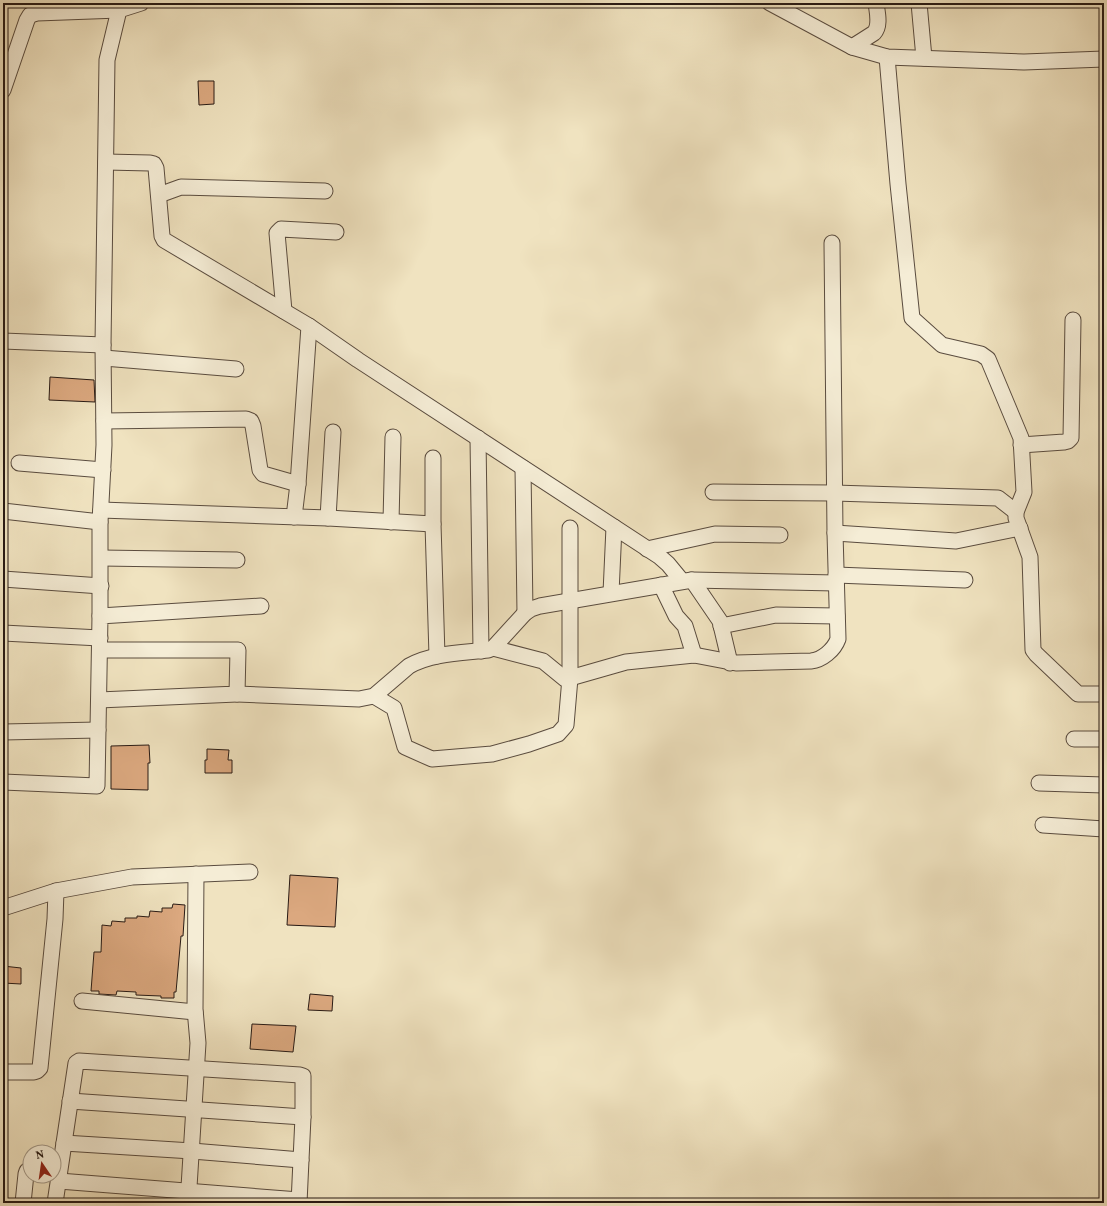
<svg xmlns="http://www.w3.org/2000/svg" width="1107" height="1206" viewBox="0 0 1107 1206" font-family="Vollkorn,serif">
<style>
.building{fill:#dba87f;stroke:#281a14}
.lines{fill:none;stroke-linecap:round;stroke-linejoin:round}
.minor-casing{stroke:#5a4c3f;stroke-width:17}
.minor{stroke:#f5edd6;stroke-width:15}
</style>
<rect width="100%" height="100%" fill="#f0e3c0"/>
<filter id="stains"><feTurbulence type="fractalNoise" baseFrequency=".005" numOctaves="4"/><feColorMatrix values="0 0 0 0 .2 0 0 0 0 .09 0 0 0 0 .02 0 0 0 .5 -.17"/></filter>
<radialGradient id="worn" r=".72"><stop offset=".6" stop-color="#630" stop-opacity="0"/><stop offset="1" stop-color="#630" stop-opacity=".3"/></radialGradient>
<g class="building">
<path d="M198,81H214V104L199,105Z"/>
<path d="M50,377L94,380L95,402L49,400Z"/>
<path d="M149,745L150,763H148V790L111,789V746Z"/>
<path d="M207,749L229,750L228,760H232V773H205V760H207Z"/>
<path d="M290,875L338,878L335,927L287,925Z"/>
<path d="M173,904L185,905L183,936H181L176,992H174V998H161V996L136,995V992L117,991L116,995L99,994V991H91L94,952H101L102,925L111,926L112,921L125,922V918H137V916L149,917L150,911L162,912V908H172Z"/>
<path d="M3,966L21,968V984L3,983Z"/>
<path d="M310,994L333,996L332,1011L308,1010Z"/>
<path d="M252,1024L296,1026L293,1052L250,1049Z"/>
</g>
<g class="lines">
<defs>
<g id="minor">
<path d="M770,3L852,47L887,57L1024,62L1104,59"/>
<path d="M919,3L924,58"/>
<path d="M852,47L874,33C881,25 877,12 876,3"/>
<path d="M887,57L898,184L912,318L942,345L981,354L988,359L1021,438L1024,492L1016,512V518L1030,557L1033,650L1036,654L1078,694H1104"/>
<path d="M3,90L27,20L30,15L37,13L119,10"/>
<path d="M106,162L150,163L154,164L156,168L162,236L164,240L309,326L358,360L660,557L668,564L682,581"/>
<path d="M159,195L181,187L325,191"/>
<path d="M284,311L277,233L281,229L336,232"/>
<path d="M3,341L103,345"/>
<path d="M104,358L236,369"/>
<path d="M104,421L246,419L251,421L253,426L260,470L263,474L298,484"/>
<path d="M478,438L481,651"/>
<path d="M1021,445L1064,442L1068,441L1071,438L1073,320"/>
<path d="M433,458V524L437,656"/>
<path d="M19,463L103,470"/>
<path d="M523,468L525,613"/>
<path d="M713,492L834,493L998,498L1016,512"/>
<path d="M101,510L328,518L433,524"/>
<path d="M3,511L100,522"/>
<path d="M294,517L298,484L309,326"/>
<path d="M328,518L333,432"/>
<path d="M391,522L393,437"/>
<path d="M835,533L956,541L1020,528"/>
<path d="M647,549L715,534L780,535"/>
<path d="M101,558L237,560"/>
<path d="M836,575L965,580"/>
<path d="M3,579L101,586"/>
<path d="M692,580L720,621L730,663"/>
<path d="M661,585L676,616L685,626L694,655"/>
<path d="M611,593L614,527"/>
<path d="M100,616V522L104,445L103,345L107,60L119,10L141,3"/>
<path d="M721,626L776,615L837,616"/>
<path d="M3,633L100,638"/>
<path d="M493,648L543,661L565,679L570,678L626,662L694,655L736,663L811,661C822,660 834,650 838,639L835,533L832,243"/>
<path d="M237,694L359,699L374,696L409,666C432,653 462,653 488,650L493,648L525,613L531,609L540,606L692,580L836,583"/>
<path d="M374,696L394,708L405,747L432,759L492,754L529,744L558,734L566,725L570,678V528"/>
<path d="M99,700L237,694L238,650H100"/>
<path d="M3,732L98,730"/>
<path d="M1074,739H1104"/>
<path d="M3,782L97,786L100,616L261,606"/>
<path d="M1039,783L1104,785"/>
<path d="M1043,825L1104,829"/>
<path d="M3,908L56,891L132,877L250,872"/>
<path d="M82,1001L195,1012"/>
<path d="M3,1072H34L37,1071L40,1068L55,919L56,891"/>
<path d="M70,1101L303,1117"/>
<path d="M64,1143L192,1151L301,1160"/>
<path d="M59,1181L299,1200"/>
<path d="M23,1203L26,1174L27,1171L30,1170"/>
<path d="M55,1203L76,1063L79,1061L300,1075L303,1076V1117L299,1203"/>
<path d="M188,1203L198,1043L195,1009L196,874"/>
</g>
</defs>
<use href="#minor" class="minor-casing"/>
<use href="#minor" class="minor"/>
</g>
<rect width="1107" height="1206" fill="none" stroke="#f0e3c0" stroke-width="16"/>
<rect x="4" y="4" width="1099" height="1198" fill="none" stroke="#281a14" stroke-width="2"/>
<rect x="8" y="8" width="1091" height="1190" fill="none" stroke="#281a14"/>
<g transform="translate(42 1164) rotate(347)"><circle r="19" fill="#f5edd6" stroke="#a39988"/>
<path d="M0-3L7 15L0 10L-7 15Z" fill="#8f2418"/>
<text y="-6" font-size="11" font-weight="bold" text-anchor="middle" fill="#281a14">N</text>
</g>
<rect width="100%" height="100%" filter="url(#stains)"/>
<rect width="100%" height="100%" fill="url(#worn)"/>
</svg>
